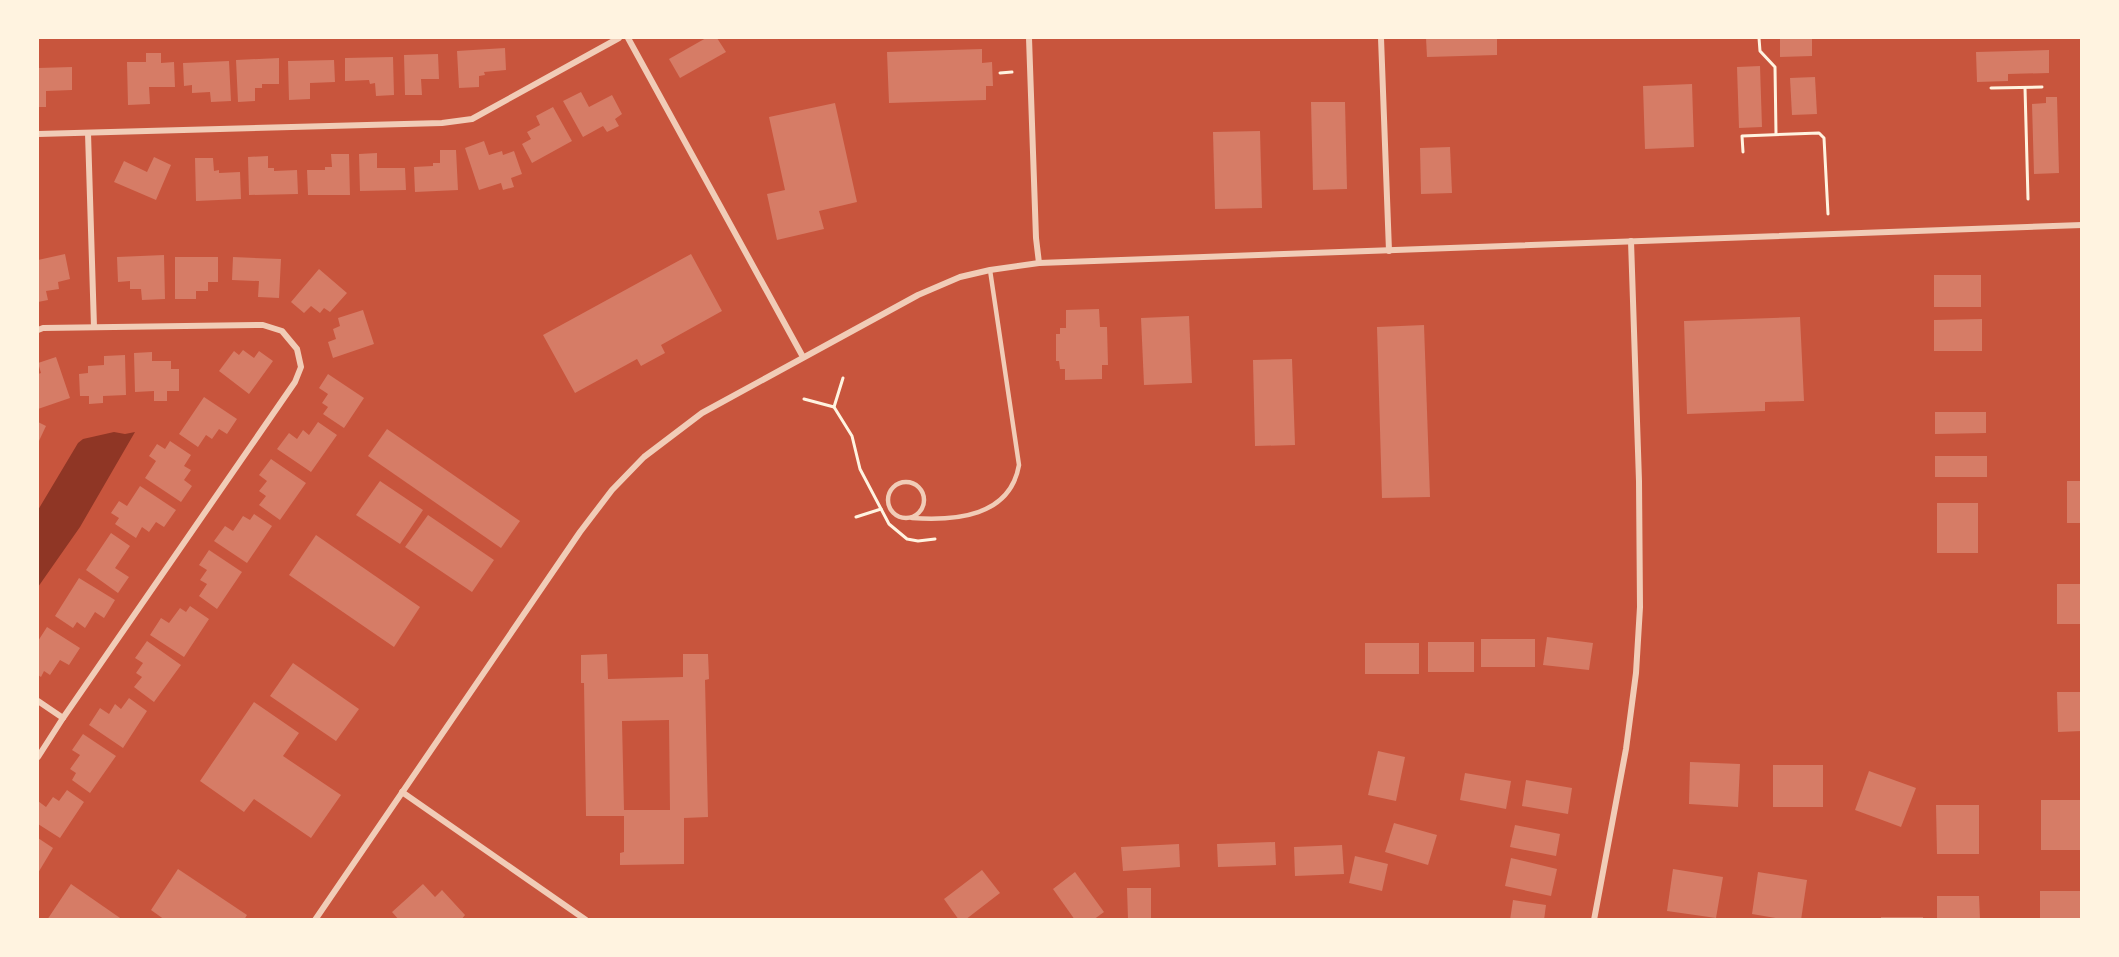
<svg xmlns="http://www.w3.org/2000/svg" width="2119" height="957" viewBox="0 0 2119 957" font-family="'Asap Condensed',sans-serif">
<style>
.water{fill:#8f3625}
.building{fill:#d67c66;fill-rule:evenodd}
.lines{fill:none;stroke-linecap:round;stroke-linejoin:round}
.path{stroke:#fff3e0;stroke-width:3}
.service{stroke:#f1ccb7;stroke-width:4.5}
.minor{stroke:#f1ccb7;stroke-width:6}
</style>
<rect width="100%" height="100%" fill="#c8553d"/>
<path class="water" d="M114,432L125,434L135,432L80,527L38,587V510L78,443L83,439Z"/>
<g class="building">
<path d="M706,38H717L726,52L680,78L669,59Z"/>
<path d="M1426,38H1497V55L1427,57Z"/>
<path d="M1780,38H1812V56L1780,57Z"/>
<path d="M505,48L506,70L484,72L485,75L479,76V87L459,88L457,51Z"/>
<path d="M982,49V63L992,62L993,86H986V100L889,103L887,52Z"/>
<path d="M2049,50V73L2008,74V81L1977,82L1976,52Z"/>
<path d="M146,53H161V63L174,62L175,87H149L150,104L128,105L127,62H146Z"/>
<path d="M438,54L439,79H421L422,95H405L404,55Z"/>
<path d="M393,57L394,95L376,96L375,83L370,84L369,80L345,81V58Z"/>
<path d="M279,58V84H262V88H255V101L238,102L236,60Z"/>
<path d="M334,60L335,82L310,83V99L289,100L288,61Z"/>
<path d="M229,61L231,101L211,102L210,92L192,93V85L184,86L183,63Z"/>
<path d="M1760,66L1762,127L1739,128L1737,67Z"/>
<path d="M72,67V90L46,91V107H38V68Z"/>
<path d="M1815,77L1817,114L1792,115L1790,78Z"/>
<path d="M1692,84L1694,147L1645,149L1643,86Z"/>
<path d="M581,92L589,107L612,95L622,114L615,119L619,126L607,132L603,126L583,137L563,101Z"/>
<path d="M2046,97H2057L2059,173L2034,174L2032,104L2046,103Z"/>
<path d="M1311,102H1345L1347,189L1313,190Z"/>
<path d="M835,103L857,202L819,211L824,229L777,240L767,194L785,190L769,117Z"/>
<path d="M553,107L572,141L532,163L522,144L531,139L527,132L540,125L536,116Z"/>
<path d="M1260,131L1262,208L1215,209L1213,132Z"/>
<path d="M484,141L489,155L502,151L503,155L514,151L522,174L511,178L514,187L503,190L501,183L479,190L465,148Z"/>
<path d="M1450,147L1452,193L1421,194L1420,148Z"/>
<path d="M440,150H456L458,190L415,192L414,167L433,166V163H440Z"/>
<path d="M377,153V168H405L406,190L360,191L359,154Z"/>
<path d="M331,154H349L350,195H308L307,170H325V167H332Z"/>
<path d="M268,156V168H274V171L297,170L298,194L249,195L248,157Z"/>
<path d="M154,157L171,165L156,200L114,182L124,161L147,172Z"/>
<path d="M195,158H213L214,171L219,170V173L240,172L241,199L196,201Z"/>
<path d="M65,254L70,279L58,282L59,289L46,291L48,300L38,302V260Z"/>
<path d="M691,254L722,311L661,345L665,353L641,366L637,359L575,393L543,335Z"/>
<path d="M164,255L165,299L142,300L141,289H130V281L118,282L117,257Z"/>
<path d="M175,257H218V282H208V291H196V299H175Z"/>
<path d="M233,257L281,259L279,298L258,297L259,281L232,280Z"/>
<path d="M319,269L347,293L330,312L324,308L320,313L311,306L304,313L291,302Z"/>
<rect x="1934" y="275" width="47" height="32"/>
<path d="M1099,309L1100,327H1107L1108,365H1102V379L1065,380V369H1060L1059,361H1056V334H1060V328H1066V310Z"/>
<path d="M363,310L374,344L333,358L328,342L336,339L333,329L340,326L338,318Z"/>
<path d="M1189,316L1192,383L1144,385L1141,318Z"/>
<path d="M1800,317L1804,401L1765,402V411L1687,414L1684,321Z"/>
<path d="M1982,319V351H1934V320Z"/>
<path d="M1424,325L1430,497L1382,498L1377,327Z"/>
<path d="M243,350L254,358L259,351L273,361L249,394L219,371L234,351L239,355Z"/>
<path d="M152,352V361H171V369H179V391H167V401H154V391L135,392L134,353Z"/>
<path d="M125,355L126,395L103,396V403L89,404V396H80L79,374L88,373V366L104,365V356Z"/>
<path d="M56,357L70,398L38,409V374L41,373L38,363Z"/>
<path d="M1292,359L1295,445L1255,446L1253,360Z"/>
<path d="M328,374L364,398L344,428L323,414L328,407L322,403L328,394L319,388Z"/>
<path d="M204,397L237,419L227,434L219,429L212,439L206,435L198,447L179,434Z"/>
<path d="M1935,412H1986V433L1935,434Z"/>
<path d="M38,422L46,426L38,443Z"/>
<path d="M318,422L337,435L311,472L277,449L289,433L297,439L303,430L309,435Z"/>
<path d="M387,429L520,521L501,548L368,456Z"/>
<path d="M170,441L191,455L184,466L191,470L184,480L192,486L181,502L145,478L156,461L149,456L157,444L165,449Z"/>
<rect x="1935" y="456" width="52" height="21"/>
<path d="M271,459L306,483L280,520L259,505L266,496L259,491L267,481L259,475Z"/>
<path d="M380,481L423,510L400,544L356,515Z"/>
<rect x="2067" y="481" width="15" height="42"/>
<path d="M140,486L176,510L164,527L156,522L149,532L142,527L136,538L115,524L119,518L111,513L119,501L127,506Z"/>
<rect x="1937" y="503" width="41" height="50"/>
<path d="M254,514L272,526L247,563L214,541L225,526L233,531L243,516L250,520Z"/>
<path d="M428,515L494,560L472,592L405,547Z"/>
<path d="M111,533L130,546L115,568L129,577L118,593L86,570Z"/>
<path d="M316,535L420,607L394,647L289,575Z"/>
<path d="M209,550L242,572L217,609L199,596L207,584L200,580L207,570L199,565Z"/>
<path d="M79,578L115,600L104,618L95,612L85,628L77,622L73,628L55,616Z"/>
<rect x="2057" y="584" width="25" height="40"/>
<path d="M190,606L209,619L184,657L150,635L161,618L169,623L180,608L186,612Z"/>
<path d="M47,627L80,648L69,665L60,660L50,675L44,671L41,677L38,675V641Z"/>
<path d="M1547,637L1593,643L1589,670L1543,665Z"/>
<rect x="1481" y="639" width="54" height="28"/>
<path d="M147,641L181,665L154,702L134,687L142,677L136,673L143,663L135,658Z"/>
<rect x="1428" y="642" width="46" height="30"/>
<rect x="1365" y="643" width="54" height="31"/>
<path d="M607,654L608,679L683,677V654H708L709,679L705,680L708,817L684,818V864L620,865V853L624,852V816H586L584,683H581V655ZM669,720L670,810H624L622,721Z"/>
<path d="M293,663L359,709L336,741L270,696Z"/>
<path d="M2057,692H2082V731L2058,732Z"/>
<path d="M129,698L147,711L123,748L89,725L100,708L109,714L115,704L121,709Z"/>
<path d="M254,702L299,733L283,756L341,795L311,838L254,799L244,812L200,781Z"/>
<path d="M83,734L116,756L90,793L72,780L76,773L70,769L80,755L72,750Z"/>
<path d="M1378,751L1405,757L1396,801L1368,795Z"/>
<path d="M1690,762L1740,764L1738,807L1689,804Z"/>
<rect x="1773" y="765" width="50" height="42"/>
<path d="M1869,771L1916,788L1901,827L1855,810Z"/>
<path d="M1465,773L1511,781L1506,809L1460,800Z"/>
<path d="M1526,780L1572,788L1568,814L1522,806Z"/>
<path d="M67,790L84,802L60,838L38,824V801L46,807L53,797L59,801Z"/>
<rect x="2041" y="800" width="41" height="50"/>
<path d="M1936,805H1979V854H1937Z"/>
<path d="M1394,823L1437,835L1428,865L1385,852Z"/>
<path d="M1515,825L1560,834L1556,856L1510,847Z"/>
<path d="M38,838L53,848L38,873Z"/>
<path d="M1275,842L1276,865L1218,867L1217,844Z"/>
<path d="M1179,844L1180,867L1123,871L1121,847Z"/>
<path d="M1342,845L1344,874L1295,876L1294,847Z"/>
<path d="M1355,856L1388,864L1382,891L1349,883Z"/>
<path d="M1511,858L1557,869L1551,896L1505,886Z"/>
<path d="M178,869L247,915L244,920H165L151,910Z"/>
<path d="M1673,869L1723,877L1716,918L1667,911Z"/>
<path d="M982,870L1000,893L965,920H959L944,899Z"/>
<path d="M1075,872L1104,912L1093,920H1075L1053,889Z"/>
<path d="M1758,872L1807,880L1801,920H1787L1752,914Z"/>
<path d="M71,884L123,920H47Z"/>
<path d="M423,884L435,897L442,890L465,915L461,920H399L392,912Z"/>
<path d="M1127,888H1151V920H1128Z"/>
<rect x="2040" y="891" width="42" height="29"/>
<path d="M1937,896H1979L1980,920H1937Z"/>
<path d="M1513,900L1546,905L1544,920H1510Z"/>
<rect x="1881" y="917" width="42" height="3"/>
</g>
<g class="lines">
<g class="path">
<path d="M1759,38L1760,51L1775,67L1776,134"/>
<path d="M1000,73L1012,72"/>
<path d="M1991,88L2042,87"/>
<path d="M2025,88L2028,199"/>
<path d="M1743,152L1742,136L1819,133L1824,138L1828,214"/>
<path d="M804,399L834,407L843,378"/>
<path d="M834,407L852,436L860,469L889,524L907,539L918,541L935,539"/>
<path d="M856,517L881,509"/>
</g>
<g class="service">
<circle cx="906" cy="500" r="18"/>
<path d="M912,518C955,521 1010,517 1019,465L990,270"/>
</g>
<g class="minor">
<path d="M628,38L803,357"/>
<path d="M1029,38L1036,238L1039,263"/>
<path d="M1381,38L1389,251"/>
<path d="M88,133L94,327"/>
<path d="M38,134L442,123L472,119L619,38"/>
<path d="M38,330L43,328L263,325L282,331L297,349L301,367L295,382L63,718L38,701"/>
<path d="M38,757L63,718"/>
<path d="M402,792L586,920"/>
<path d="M315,920L580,532L612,490L644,457L702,413L918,295L960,277L990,270L1039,263L2082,225"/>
<path d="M1594,920L1626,749L1636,673L1640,607L1639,481L1631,241"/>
</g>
</g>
<rect width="2119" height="957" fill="none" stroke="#fff3e0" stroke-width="78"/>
</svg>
